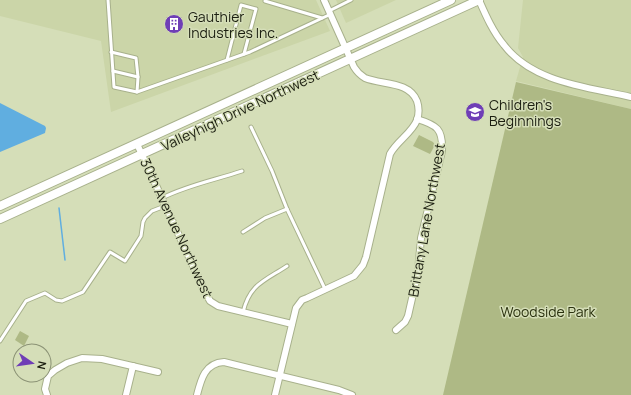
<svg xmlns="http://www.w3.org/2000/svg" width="631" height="395" viewBox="0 0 631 395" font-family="Manrope,sans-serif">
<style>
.built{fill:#cbd5a8}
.green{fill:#aeb985}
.water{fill:#60aee0}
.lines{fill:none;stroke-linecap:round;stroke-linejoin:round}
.stream{stroke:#60aee0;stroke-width:1.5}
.service-casing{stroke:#a8b18c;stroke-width:5}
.minor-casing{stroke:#a8b18c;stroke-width:8}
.secondary-casing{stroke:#a8b18c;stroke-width:10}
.service{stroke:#fff;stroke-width:3}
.minor{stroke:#fff;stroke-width:6}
.secondary{stroke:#fff;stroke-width:8}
.labels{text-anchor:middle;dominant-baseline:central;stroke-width:3;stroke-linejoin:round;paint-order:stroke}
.poi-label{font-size:14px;fill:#1c1f11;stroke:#d5deb8;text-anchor:start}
.street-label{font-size:14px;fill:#1c1f11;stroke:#d5deb8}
.park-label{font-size:14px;fill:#2b320f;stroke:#d5deb8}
</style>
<rect width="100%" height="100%" fill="#d5deb8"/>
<g class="built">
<path d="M0,0H316L330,31L111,112L101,41L0,16Z"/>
<path d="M336,0H396L346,23Z"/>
<path d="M523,0H631V109L516,81L523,57L518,48Z"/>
</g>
<g class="green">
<path d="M516,82L631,109V395H443Z"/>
<path d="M419,135L433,142L435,145L430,154L413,146Z"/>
<path d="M20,331L29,336L24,346L15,340Z"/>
</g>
<path class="water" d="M0,103L45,126L46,128L45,133L0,152Z"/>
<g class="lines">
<path class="stream" d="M59,208L65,260"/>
<defs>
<g id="service">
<path d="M108,0L114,87L137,92L250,52L331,14"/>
<path d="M265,1L322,18"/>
<path d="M329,11L351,0"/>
<path d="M111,52L136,58L138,77L137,92"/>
<path d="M227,60L241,5L256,9L244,54"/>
<path d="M113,71L138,77"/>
<path d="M251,127L272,171L287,209L325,289"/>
<path d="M162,198C188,185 215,180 242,171"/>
<path d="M243,232L265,218L287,209"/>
<path d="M243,312C250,284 264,281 287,266"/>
<path d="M0,341L26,301L45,293L56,300L62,301L83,292L110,252L125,261L141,236L143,222L145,218L152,211L165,206"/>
</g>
<g id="minor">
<path d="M479,0C486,16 493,32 504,45C533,83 588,87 631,97"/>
<path d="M137,144L205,292L210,301L218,306L292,324"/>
<path d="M396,330L405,322L408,316L418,272L421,238L442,151C443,129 437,125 417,119"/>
<path d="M47,395L45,389L48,376L55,370L67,363L82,358L102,359L158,372"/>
<path d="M126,395L133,366"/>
<path d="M197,395C201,379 205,363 224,362L339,390L352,395"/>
<path d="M275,395L296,308L302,300L307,298L354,276L363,265L366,257L390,154C397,141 412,133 417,120C419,114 419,107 417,101C409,81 382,85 365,78C360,75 357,72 354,67L324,0"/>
</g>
<g id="secondary">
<path d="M0,206L451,0"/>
<path d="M0,219L479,0"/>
</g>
</defs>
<use href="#service" class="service-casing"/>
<use href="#minor" class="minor-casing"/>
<use href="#secondary" class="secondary-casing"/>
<use href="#service" class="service"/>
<use href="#minor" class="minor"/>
<use href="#secondary" class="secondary"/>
</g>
<defs>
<symbol id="building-disc" viewBox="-11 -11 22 22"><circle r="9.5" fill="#6f3eb6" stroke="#d5deb8"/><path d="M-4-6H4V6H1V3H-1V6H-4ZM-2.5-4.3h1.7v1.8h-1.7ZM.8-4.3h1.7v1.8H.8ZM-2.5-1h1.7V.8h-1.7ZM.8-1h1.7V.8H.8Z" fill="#fff"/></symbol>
<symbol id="school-disc" viewBox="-11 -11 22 22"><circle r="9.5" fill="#6f3eb6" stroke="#d5deb8"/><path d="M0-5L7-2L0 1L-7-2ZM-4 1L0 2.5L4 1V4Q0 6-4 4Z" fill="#fff"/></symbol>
</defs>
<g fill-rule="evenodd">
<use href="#building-disc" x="163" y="13" width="22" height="22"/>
<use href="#school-disc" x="464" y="101" width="22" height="22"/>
</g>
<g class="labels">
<g class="poi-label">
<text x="188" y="16">Gauthier<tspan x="188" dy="16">Industries Inc.</tspan></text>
<text x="489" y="104">Children's<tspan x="489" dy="16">Beginnings</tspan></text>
</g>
<g class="street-label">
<text transform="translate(240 110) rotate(-25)">Valleyhigh Drive Northwest</text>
<text transform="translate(426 220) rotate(-80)">Brittany Lane Northwest</text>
<text transform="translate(177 228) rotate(65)">30th Avenue Northwest</text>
</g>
<g class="park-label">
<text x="548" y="311">Woodside Park</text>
</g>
</g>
<g transform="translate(32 363) rotate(103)"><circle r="19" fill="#d5deb8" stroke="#8b9275"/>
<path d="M0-3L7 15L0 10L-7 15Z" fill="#6f3eb6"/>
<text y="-6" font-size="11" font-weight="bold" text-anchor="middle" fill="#1c1f11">N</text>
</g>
</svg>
